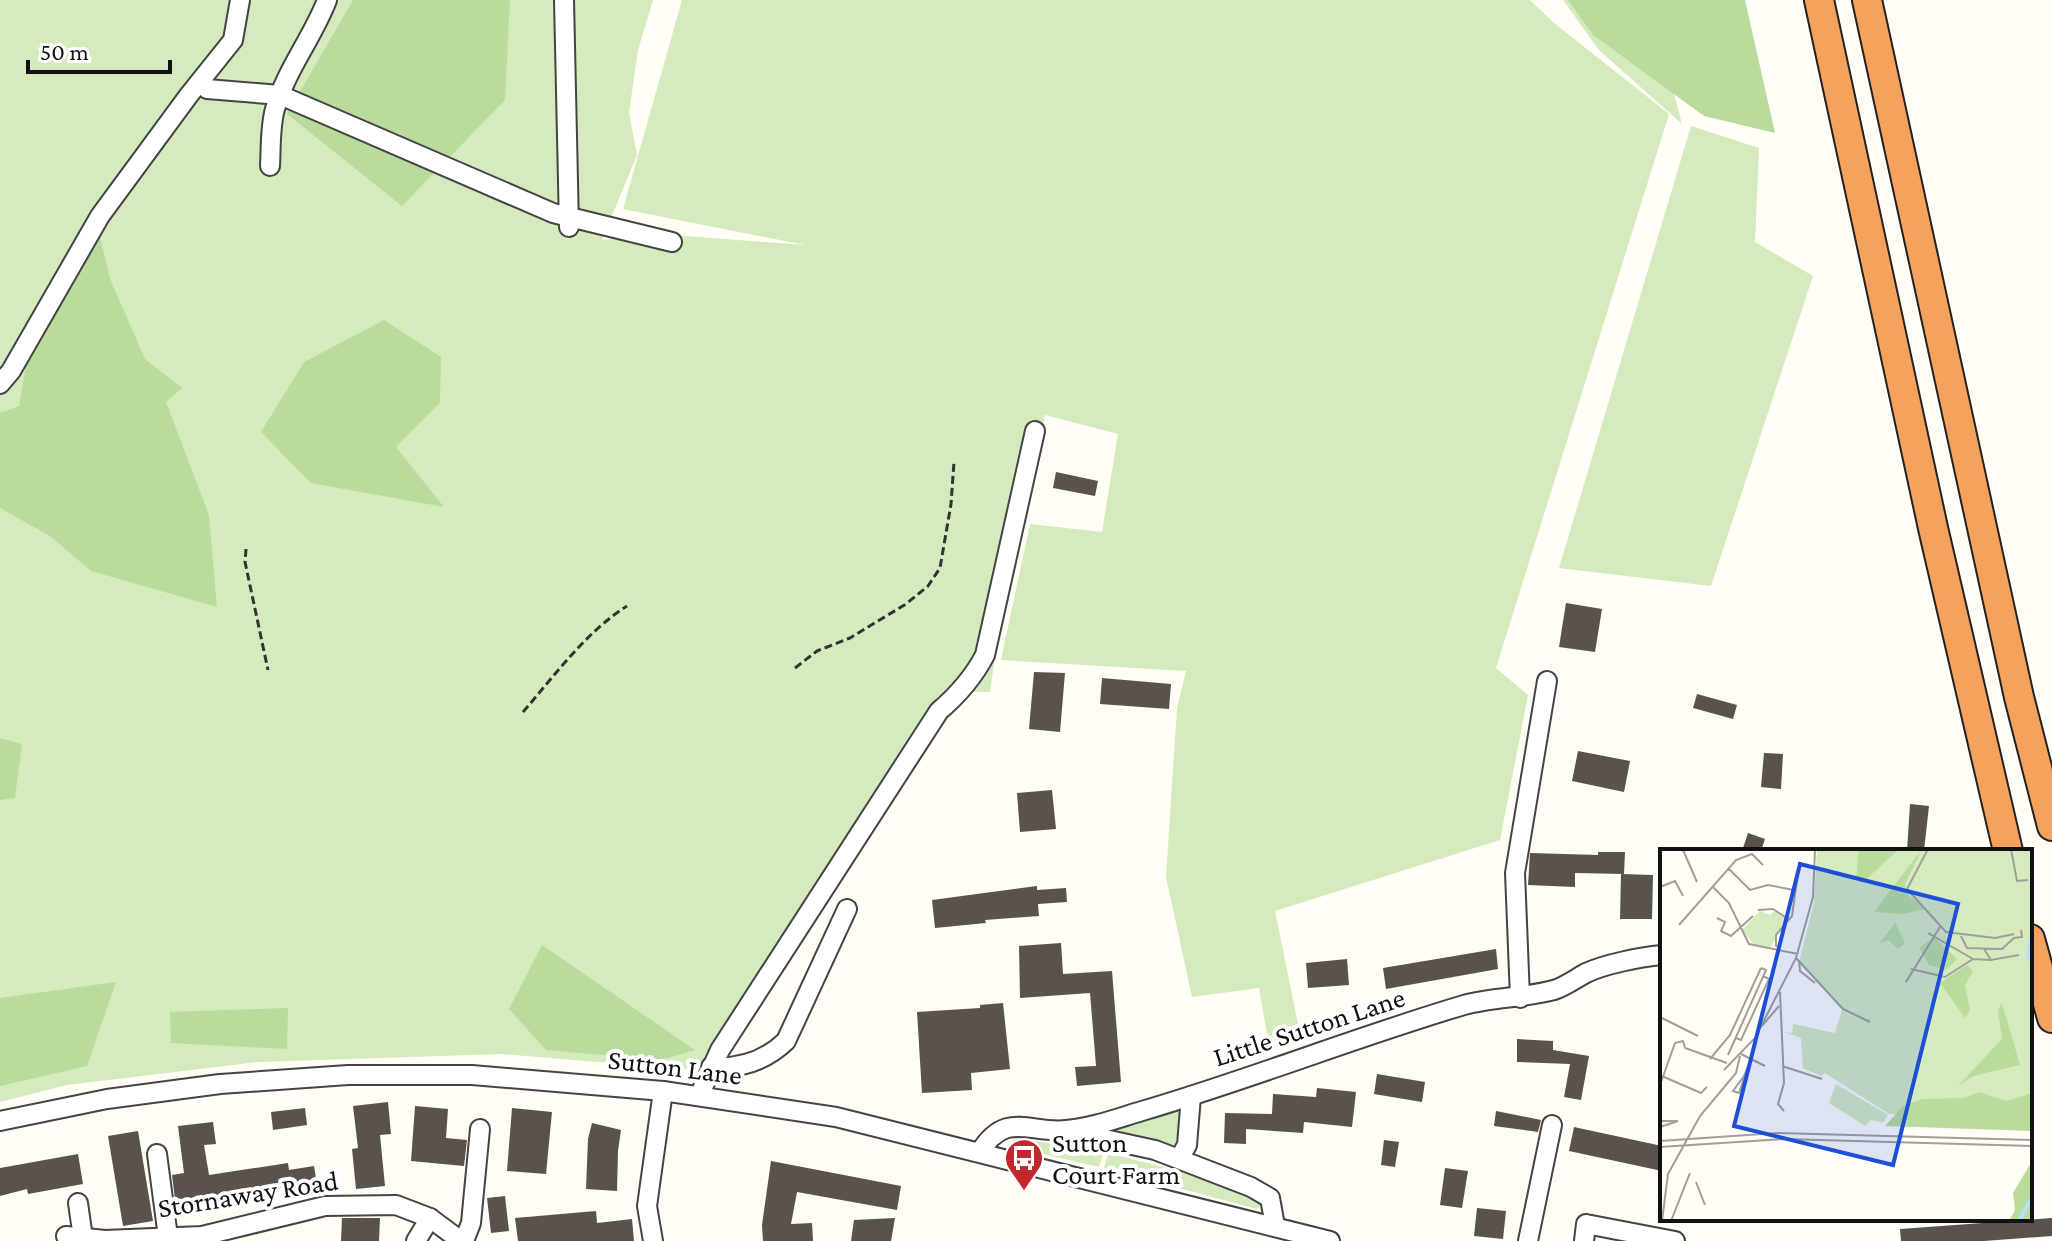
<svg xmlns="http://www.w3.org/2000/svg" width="2052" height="1241" viewBox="0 0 2052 1241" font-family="'Crimson Pro',serif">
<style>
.green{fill:#d5ebbd}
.forest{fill:#b9dc9c}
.building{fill:#5a524d}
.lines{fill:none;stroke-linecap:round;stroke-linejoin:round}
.minor-casing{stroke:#444;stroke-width:22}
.highway-casing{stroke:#222;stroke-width:32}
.path{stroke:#333;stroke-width:3;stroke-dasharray:8 4;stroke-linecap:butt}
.minor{stroke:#fff;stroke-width:18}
.highway{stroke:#f5a25d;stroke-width:28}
.labels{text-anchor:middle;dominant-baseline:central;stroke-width:8;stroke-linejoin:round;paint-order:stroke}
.street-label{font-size:28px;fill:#111;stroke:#fff}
.poi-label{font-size:28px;fill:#111;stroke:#fff;text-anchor:start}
.inset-river{fill:none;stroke:#b9e0f7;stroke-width:4}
.inset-road{fill:none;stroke:#a09f9a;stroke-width:2}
.view{fill:#1d4ed8;fill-opacity:0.15;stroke:#1d4ed8;stroke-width:4}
.inset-edge{fill:none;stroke:#111;stroke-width:4}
</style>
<rect width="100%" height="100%" fill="#fffdf5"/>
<g class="green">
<path d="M0,0H653L638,50L629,113L637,155L602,240L660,234L805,245L623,209L682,0H1530L1554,23L1669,114L1496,668L1528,695L1500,840L1275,911L1301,1039L1270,1050L1259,988L1192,997L1166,877L1177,708L1186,671L1001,660L1030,524L1102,532L1118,434L1045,415L996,649L990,692H965L721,1065L708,1056L694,1070L502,1054L259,1062L67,1085L0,1102Z"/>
<path d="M1563,0H1649L1682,124L1599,50Z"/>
<path d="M1691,126L1759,148L1755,242L1813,276L1711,586L1559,568Z"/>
<path d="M1177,1108L1181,1116L1176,1143L1172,1146L1106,1129Z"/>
<path d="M1015,1138L1104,1151L1099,1167L1009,1146Z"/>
<path d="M1108,1153L1182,1172L1263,1202L1257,1209L1104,1168Z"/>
</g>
<g class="forest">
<path d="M353,0H510L505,100L402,206L287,114Z"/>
<path d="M1568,0H1745L1775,133L1704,116L1593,35Z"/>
<path d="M100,236L110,279L145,359L182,388L166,402L209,515L217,607L91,571L50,536L0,508V413L19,406L36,307L66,297Z"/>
<path d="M384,320L441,357L440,403L396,447L444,507L311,483L261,432L304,362Z"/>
<path d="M0,738L22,744L15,798L0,800Z"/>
<path d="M542,945L695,1050L660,1060L546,1050L509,1009Z"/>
<path d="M116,982L87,1066L0,1086V998Z"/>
<path d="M288,1008L287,1049L171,1043L170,1012Z"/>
</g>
<g class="building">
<path d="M1056,472L1098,481L1095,496L1053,488Z"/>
<path d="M1566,603L1602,609L1595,652L1559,647Z"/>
<path d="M1034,672L1065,673L1060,732L1029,729Z"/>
<path d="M1102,678L1171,684L1169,709L1100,704Z"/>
<path d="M1697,694L1737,705L1733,719L1693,708Z"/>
<path d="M1578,751L1630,761L1624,792L1572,781Z"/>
<path d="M1764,753L1783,754L1781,789L1761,787Z"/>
<path d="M1052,790L1056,829L1020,832L1017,793Z"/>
<path d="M1910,804L1929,806L1924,851H1907Z"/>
<path d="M1748,833L1765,839L1761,851H1742Z"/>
<path d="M1598,852H1625L1624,874L1575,873V887L1528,885L1530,853L1598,855Z"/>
<path d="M1621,874L1653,875L1652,919H1620Z"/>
<path d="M1037,886V890L1066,888L1067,902L1038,904L1039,916L985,920L986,923L935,928L932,900Z"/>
<path d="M1061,943L1063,974L1112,971L1121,1082L1077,1086L1075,1067L1096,1066L1090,993L1020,998L1019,946Z"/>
<path d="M1496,949L1498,969L1386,989L1383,968Z"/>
<path d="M1347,959L1349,985L1308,988L1306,963Z"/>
<path d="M1003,1003L1010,1069L971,1073L972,1090L922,1093L917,1012L980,1008V1005Z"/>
<path d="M1517,1039L1553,1041V1050L1589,1056L1581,1100L1564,1097L1570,1064L1517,1062Z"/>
<path d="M1377,1074L1425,1082L1422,1102L1374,1094Z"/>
<path d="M1317,1088L1356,1092L1352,1127L1304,1122L1303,1133L1246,1129V1144L1224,1143L1225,1113L1272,1114L1273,1094L1316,1097Z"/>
<path d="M388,1102L391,1134L380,1135L385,1186L356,1189L352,1149L358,1148L353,1106Z"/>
<path d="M415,1106L448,1109L446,1138L467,1140L464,1166L411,1161Z"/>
<path d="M305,1108L307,1125L273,1130L271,1112Z"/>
<path d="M512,1108L552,1112L546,1174L507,1171Z"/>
<path d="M1496,1111L1541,1120L1538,1132L1494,1126Z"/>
<path d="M213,1122L216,1144L204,1145L209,1175L288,1163L289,1170L314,1166L318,1190L300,1193L299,1185L213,1199V1203L176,1208L172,1175L184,1173L178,1126Z"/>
<path d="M592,1123L621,1130L618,1151L617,1191L586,1189L588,1139Z"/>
<path d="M1574,1127L1662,1146V1171L1569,1151Z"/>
<path d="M138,1131L153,1221L123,1226L108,1136Z"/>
<path d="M1384,1140L1399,1142L1395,1167L1381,1165Z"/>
<path d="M78,1154L83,1184L28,1194L27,1189L0,1196V1168Z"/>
<path d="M771,1161L901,1186L897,1210L797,1192L791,1224L812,1223L813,1241H763L762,1225Z"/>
<path d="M1445,1168L1468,1171L1462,1208L1440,1205Z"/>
<path d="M505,1196L509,1231L491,1233L487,1198Z"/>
<path d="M1477,1208L1506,1211L1503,1239L1474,1236Z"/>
<path d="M596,1211L597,1223L632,1219L634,1241H518L515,1218Z"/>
<path d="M342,1218H380L379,1241H341Z"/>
<path d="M895,1218L891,1241H851L854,1220Z"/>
<path d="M2052,1218V1236L1984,1241H1901L1900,1229Z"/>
</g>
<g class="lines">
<defs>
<g id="minor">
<path d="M564,0L569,227"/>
<path d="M207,89L280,95L553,213L672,242"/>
<path d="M270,166C271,148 270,126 275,109C286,70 313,37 327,0"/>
<path d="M0,384L11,371L100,216L189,95L233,40L240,0"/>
<path d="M1520,998L1515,873L1547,681"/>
<path d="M711,1067C740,1069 765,1061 786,1041L847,909"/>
<path d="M699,1096L720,1050L939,711C959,694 973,678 985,655L1035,431"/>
<path d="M0,1121L107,1099L220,1084L348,1075H472L663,1091L836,1117L1330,1241"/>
<path d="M1077,1133L1155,1150L1251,1187L1270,1198L1275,1226"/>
<path d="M980,1152C1006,1110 1029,1134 1066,1130C1092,1128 1118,1118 1142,1111C1251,1079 1356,1037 1464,1005C1493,997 1524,998 1554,990C1566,986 1575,979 1586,973C1605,964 1641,957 1662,955"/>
<path d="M157,1154L168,1237"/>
<path d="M1179,1159L1187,1145L1191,1096"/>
<path d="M78,1203L83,1238"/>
<path d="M66,1236L105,1240L202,1236L325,1206L396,1205L430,1218L461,1241"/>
<path d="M416,1241L430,1218"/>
<path d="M464,1241L471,1223L480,1129"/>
<path d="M653,1241L647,1206L663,1091"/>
<path d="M1528,1241L1552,1125"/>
<path d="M1584,1241L1586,1224L1675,1241"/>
</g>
<g id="highway">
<path d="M1819,0L1933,528L2008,851"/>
<path d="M1867,0L2019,697L2052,826"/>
<path d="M2030,939L2052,1018"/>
</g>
</defs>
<use href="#minor" class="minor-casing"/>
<use href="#highway" class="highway-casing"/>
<g class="path">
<path d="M246,549L245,562L268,670"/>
<path d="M795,668L817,651L850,638L906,604L928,586L940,568L951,504L954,462"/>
<path d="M523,712C555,675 586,632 627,606"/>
</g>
<use href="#minor" class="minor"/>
<use href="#highway" class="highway"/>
</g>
<defs>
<symbol id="bus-pin" viewBox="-11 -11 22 30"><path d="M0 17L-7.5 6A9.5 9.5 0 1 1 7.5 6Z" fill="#c4262e" stroke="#fff"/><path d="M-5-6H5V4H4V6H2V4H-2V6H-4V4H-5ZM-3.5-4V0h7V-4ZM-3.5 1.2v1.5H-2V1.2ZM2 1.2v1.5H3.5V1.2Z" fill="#fff"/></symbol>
</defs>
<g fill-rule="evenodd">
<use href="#bus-pin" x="1002" y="1136" width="44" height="60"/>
</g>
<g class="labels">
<g class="street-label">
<text transform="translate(1309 1027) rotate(-18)">Little Sutton Lane</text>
<text transform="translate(675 1067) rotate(7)">Sutton Lane</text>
<text transform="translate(248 1194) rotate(-9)">Stornaway Road</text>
</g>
<g class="poi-label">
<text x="1052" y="1142">Sutton<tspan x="1052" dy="32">Court Farm</tspan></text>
</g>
</g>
<g transform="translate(1660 849)">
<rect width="372" height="372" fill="#fffdf5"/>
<path d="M157,0H372V263L229,265L165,224L161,227L143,219L141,189L124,183L132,184L133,175L175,184L182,161L139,113L154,54ZM100,62L110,66L114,62L126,70L111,98L94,96L82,81ZM176,235L228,266L223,274L211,271L205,277L169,254Z" fill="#d5ebbd"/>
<path d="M199,0H239L202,34L196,31ZM262,0L245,35L246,44L265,60L243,65L214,63ZM235,74L245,94L238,100L228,91L219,95ZM274,88L297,110L286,121L269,116L259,99ZM307,116L313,122L305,136L310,161L305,169L280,134ZM342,154L360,216L313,227L297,238L342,190L338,161ZM319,243L346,252L372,244V282L225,277L243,257L262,250L304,249ZM372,312V371L349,372L355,361L353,344Z" fill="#b9dc9c"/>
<path class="inset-river" d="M372,84L367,107L372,113M359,372L372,348"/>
<path class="inset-road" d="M268,0L247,40L286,83L335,89L354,85M351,0L357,32L368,31M23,1L37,33M68,19L90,41L108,36L134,41M52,37L69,54L89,95L138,105M0,38L15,32L23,47M98,61L113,60L128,70M57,69L65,73L61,82L71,87L93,67M19,76L76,11L92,5L103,16M268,84L313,110M301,87L307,99L342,100L354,89L362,88L361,81M116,98V86L132,67L138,24M324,100L331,111L359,106M136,109L183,160L210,173M139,111L140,122L155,134M251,120L285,128L313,110L331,111M246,133L280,78M120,143L124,234L118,255L124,262M0,168L38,187M101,178L119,157M76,189L81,191L109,130L103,127M25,199L67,214M81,205L105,217M68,206L106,121L101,119M50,210L70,186L101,119M88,217L79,244L73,242L84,227ZM122,217L162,230M64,221L95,189L136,109L153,48L155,0M4,228L41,244L47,238M0,236L15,194L23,192L25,199M0,272H18L0,278M0,292L117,284L372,291M0,298L124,290L372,297M36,333L45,356M2,372L8,325L40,267L76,224L80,207M11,372L30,324"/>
<path class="view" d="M140,15L298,55L233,316L74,277Z"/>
<rect width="372" height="372" class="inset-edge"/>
</g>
<path d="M28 60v12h142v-12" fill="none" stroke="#111111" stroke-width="4"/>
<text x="40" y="60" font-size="24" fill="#111111" stroke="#ffffff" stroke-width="6" paint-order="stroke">50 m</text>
</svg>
